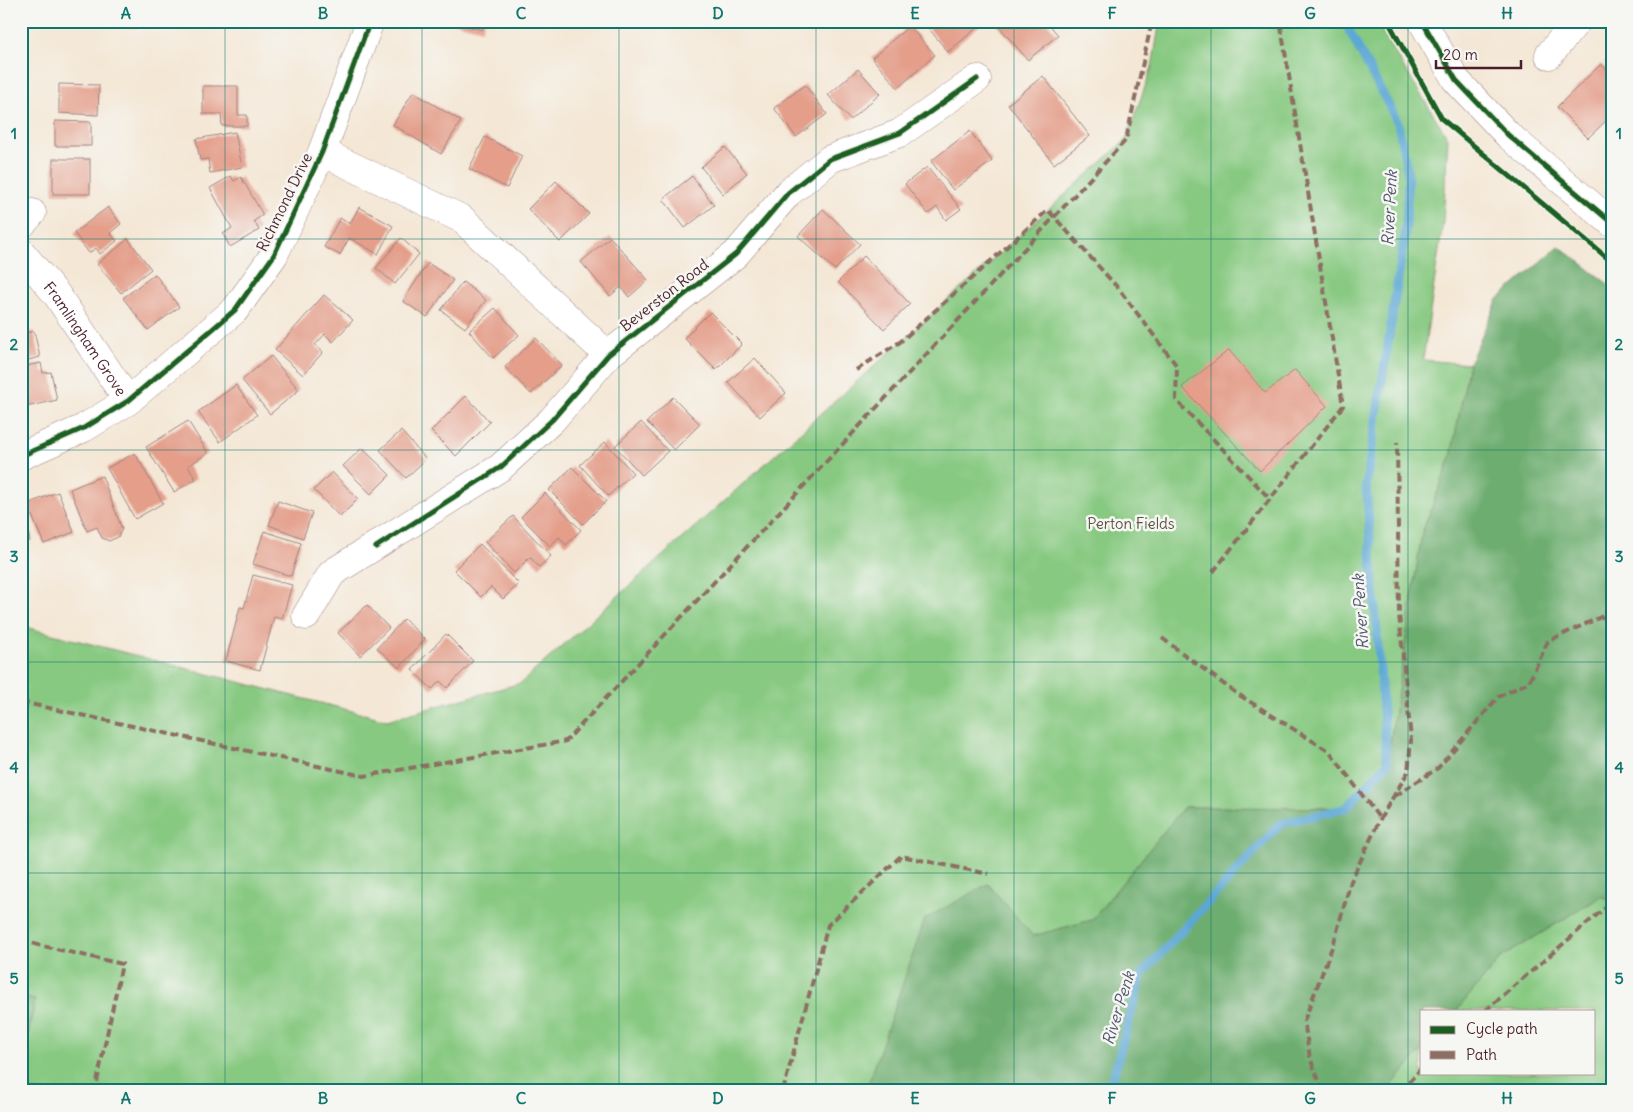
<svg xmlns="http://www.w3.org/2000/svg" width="1633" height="1112" viewBox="0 0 1633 1112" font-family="Delius,sans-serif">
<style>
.green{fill:#87c981;stroke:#687456}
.forest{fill:#6dad6f;stroke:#5c664d}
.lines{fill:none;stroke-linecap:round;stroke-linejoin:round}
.stream{stroke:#5ca7d4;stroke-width:9}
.building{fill:#e49e8a}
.minor-casing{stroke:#9f8380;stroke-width:29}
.minor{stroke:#fff;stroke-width:28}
.quiet{stroke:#8d6e63;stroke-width:4;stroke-dasharray:8 4;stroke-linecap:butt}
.cycleway-casing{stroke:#f6f6f2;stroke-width:8}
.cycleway{stroke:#1b5e20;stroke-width:5}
.grid{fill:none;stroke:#0f766e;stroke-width:1;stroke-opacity:0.55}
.labels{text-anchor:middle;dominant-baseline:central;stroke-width:5;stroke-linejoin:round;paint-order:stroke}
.street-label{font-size:15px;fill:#4a1f2b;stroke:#f6f6f2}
.park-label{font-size:15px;fill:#5c5245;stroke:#f6f6f2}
.water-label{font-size:16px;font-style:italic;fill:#51556f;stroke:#f6f6f2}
.neatline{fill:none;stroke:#0f766e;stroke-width:2}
.grid-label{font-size:16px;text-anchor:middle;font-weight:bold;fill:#0f766e}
</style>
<rect width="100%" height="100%" fill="#f6f6f2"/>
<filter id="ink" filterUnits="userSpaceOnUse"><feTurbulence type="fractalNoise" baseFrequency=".02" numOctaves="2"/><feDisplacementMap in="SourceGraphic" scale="10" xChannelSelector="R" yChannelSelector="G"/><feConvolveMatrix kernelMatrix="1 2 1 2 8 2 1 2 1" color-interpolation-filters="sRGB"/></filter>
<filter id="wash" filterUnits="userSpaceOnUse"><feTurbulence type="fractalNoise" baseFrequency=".0096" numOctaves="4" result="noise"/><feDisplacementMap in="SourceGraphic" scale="20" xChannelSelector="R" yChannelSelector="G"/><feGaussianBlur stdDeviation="1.12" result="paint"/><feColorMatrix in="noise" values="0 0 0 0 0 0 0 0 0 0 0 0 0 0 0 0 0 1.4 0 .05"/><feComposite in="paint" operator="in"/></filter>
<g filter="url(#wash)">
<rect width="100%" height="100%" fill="#f4e7d5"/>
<g class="green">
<path d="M1160,21H1380L1384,36L1448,138L1443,222L1423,360L1469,364L1451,457L1422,533L1387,764L1346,808L1184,807L1092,920L1033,936L926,919L866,1091H21V1070L35,1001L21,997V626L387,720L521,683L1126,140L1152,67Z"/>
<path d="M1602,896L1612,902V1091H1387L1422,1050V1073H1594V1011H1456L1502,957Z"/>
</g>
<g class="forest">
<path d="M1559,246L1612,287V902L1602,896L1502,957L1456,1011H1422V1050L1387,1091H866L925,919L988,884L1033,936L1092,920L1184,807L1346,808L1387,764L1422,533L1451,457L1469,364L1498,299Z"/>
<path d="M21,997L35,1000L21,1070Z"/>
</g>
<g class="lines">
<path class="stream" d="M1109,1091L1142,974L1280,824L1346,808L1387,764L1366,485L1406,227L1408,174L1398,123L1344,21"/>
</g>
<g id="blocks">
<g class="building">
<path d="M112,21H137V28L112,26Z"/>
<path d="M449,21H485L482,30Z"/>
<path d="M931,21H985L948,52L926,25Z"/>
<path d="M994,21H1046L1058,35L1028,60Z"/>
<path d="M909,26L935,55L898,88L872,58Z"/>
<path d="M1612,54V66L1606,60Z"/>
<path d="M1601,64L1612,75V115L1588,138L1557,107Z"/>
<path d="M858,69L880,94L850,120L828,95Z"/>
<path d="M1043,76L1090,136L1054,164L1008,104Z"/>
<path d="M59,84L99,85L98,115L59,113Z"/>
<path d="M805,85L827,114L796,137L774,108Z"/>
<path d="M203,86H238V115H247V126H222L221,114H203Z"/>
<path d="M413,92L461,121L441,154L393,125Z"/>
<path d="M55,121L91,122V146H55Z"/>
<path d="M970,131L992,161L953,190L931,161Z"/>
<path d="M235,132L242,167L210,173L208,159L200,160L196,139Z"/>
<path d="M485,137L522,156L507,188L469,169Z"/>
<path d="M725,147L747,173L723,194L701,167Z"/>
<rect x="53" y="159" width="37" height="35"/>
<path d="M927,167L961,209L946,220L937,207L928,214L905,184Z"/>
<path d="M231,176L234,181L241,177L263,215L254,221L259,230L230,247L223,234L232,228L210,188Z"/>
<path d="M692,176L714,205L685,228L663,199Z"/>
<path d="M556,181L589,214L560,242L528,209Z"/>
<path d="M108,207L121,224L110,233L117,241L100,254L96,248L89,253L74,233Z"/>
<path d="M359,207L393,226L378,254L349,238L340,255L324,247L340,218L350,224Z"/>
<path d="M823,209L860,244L835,270L798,236Z"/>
<path d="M610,237L648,280L629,297L621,287L610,296L581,262Z"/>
<path d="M401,238L419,254L395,284L376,268Z"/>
<path d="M128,239L151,269L121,293L97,264Z"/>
<path d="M864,256L910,304L884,329L838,282Z"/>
<path d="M428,263L453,280L427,317L403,301Z"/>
<path d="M155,274L179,307L148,330L123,298Z"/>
<path d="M463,282L486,300L465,328L441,310Z"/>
<path d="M324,295L353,320L333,342L325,334L315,345L323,352L303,375L275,350Z"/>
<path d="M495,308L519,335L493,358L469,331Z"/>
<path d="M710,312L742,344L716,370L684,338Z"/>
<path d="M34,331L40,357L21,362V334Z"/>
<path d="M536,338L562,365L531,394L505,367Z"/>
<path d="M1229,350L1265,393L1295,370L1327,406L1260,471L1182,387Z"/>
<path d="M271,356L299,390L270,414L242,380Z"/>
<path d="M755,358L786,393L760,417L728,382Z"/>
<path d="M41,363L43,373L51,372L57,400L21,408V367Z"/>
<path d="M236,385L257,415L220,442L198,412Z"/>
<path d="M466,396L490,422L456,456L431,431Z"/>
<path d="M673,397L700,424L674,450L647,422Z"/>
<path d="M188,421L208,453L188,466L196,479L174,492L146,447Z"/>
<path d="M641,422L668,451L642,475L615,446Z"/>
<path d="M401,431L426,459L406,478L380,450Z"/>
<path d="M605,442L633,473L608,496L580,465Z"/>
<path d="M362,448L390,475L371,494L343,466Z"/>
<path d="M135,453L163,503L135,519L107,468Z"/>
<path d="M572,467L606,501L583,524L549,490Z"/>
<path d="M332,472L358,499L340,517L314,490Z"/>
<path d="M102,476L122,529L118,537L109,541L102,538L97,527L87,531L70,489Z"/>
<path d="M58,492L74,532L44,544L27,504Z"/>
<path d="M545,493L581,530L566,545L559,537L550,546L521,517Z"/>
<path d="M278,501L312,513L303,538L269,525Z"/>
<path d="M24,509L30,541L21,543V510Z"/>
<path d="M513,516L551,556L539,567L530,557L514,573L485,542Z"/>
<path d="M264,531L301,543L291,576L253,564Z"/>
<path d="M480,544L519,584L503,599L491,587L481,597L454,570Z"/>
<path d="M253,575L292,585L282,619L274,617L260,670L226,661L240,607L244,608Z"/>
<path d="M367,605L389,628L360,656L338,633Z"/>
<path d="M404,619L425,639L399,668L377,648Z"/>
<path d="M446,634L473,661L447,688L440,681L432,689L412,670Z"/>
</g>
</g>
</g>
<g filter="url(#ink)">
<use href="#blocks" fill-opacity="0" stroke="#9f8380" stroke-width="1"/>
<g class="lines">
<defs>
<g id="minor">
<path d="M1422,21L1456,80L1508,135L1612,223"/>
<path d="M1549,55L1577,21"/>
<path d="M322,152L462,219L608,355"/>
<path d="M21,225L32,213"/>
<path id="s1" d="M21,252L57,295L128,401"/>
<path d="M21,456L84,428L128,401L235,310L274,255L322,152L370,21"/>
<path d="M306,616L332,573L501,467L552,420L608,355L736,254L788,193L830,159L900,133L977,79"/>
</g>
</defs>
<use href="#minor" class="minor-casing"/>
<use href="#minor" class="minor"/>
<g class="quiet">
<path d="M856,370L900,342L1048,210L1118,288L1177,366L1176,400L1270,499"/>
<path d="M1213,572L1343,406L1280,21"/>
<path d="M1603,616L1612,630"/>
<path d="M1162,638L1233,691L1330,752L1380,819"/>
<path d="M21,702L364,776L566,741L1126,140L1152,21"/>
<path d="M1395,796L1438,768L1498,697L1529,682L1548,641L1603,616L1612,604"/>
<path d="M21,941L122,964L95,1091"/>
<path d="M1485,1011L1612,902"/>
<path d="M783,1091L828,925L901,856L989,874"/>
<path d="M1323,1091L1310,1058L1304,1021L1334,942L1351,881L1380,819L1408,772L1411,740L1399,614L1397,442"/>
<path d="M1400,1091L1422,1068"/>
</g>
<defs>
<g id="cycleway">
<path d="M1388,21L1442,119L1612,262"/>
<path d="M1422,21L1456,80L1508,135L1612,223"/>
<path d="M21,456L84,428L128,401L235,310L274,255L322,152L370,21"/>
<path d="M376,547L501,467L552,420L608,355L736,254L788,193L830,159L900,133L977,79"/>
</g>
</defs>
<use href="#cycleway" class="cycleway-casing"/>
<use href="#cycleway" class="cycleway"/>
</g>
</g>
<path class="grid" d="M225,21V1091M422,21V1091M619,21V1091M816,21V1091M1014,21V1091M1211,21V1091M1408,21V1091M21,239H1612M21,450H1612M21,662H1612M21,873H1612"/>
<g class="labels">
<g class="street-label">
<text transform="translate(284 202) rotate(-64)">Richmond Drive</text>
<text transform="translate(664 295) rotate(-38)">Beverston Road</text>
<text stroke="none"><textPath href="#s1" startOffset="108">Framlingham Grove</textPath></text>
</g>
<g class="park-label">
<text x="1131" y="523">Perton Fields</text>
</g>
<g class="water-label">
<text transform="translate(1389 208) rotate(-87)">River Penk</text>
<text transform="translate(1360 612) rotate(-94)">River Penk</text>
<text transform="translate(1118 1008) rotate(-73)">River Penk</text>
</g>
</g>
<rect width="1633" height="1112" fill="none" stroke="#f6f6f2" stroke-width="55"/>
<rect x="1420" y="1010" width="175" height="65" fill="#f6f6f2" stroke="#b1a0a2"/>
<rect x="1430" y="1026" width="25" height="8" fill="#1b5e20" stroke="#b1a0a2"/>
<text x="1466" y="1034" font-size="15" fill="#4a1f2b">Cycle path</text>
<rect x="1430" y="1051" width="25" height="8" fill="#8d6e63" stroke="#b1a0a2"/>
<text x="1466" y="1060" font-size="15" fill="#4a1f2b">Path</text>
<path d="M1436 60v8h85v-8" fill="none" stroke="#4a1f2b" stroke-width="2.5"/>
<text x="1443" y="60" font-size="15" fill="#4a1f2b" stroke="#f6f6f2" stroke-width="4" paint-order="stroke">20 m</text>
<rect x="28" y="28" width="1578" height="1056" class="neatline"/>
<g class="grid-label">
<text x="126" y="19">A</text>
<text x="323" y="19">B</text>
<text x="521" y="19">C</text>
<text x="718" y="19">D</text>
<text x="915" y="19">E</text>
<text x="1112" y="19">F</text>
<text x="1310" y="19">G</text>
<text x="1507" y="19">H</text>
<text x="14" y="139">1</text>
<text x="1619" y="139">1</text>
<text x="14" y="350">2</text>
<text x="1619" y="350">2</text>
<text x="14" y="562">3</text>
<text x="1619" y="562">3</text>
<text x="14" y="773">4</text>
<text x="1619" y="773">4</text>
<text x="14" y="984">5</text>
<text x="1619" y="984">5</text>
<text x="126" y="1104">A</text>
<text x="323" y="1104">B</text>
<text x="521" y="1104">C</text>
<text x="718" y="1104">D</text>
<text x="915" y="1104">E</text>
<text x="1112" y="1104">F</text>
<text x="1310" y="1104">G</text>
<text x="1507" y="1104">H</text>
</g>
</svg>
